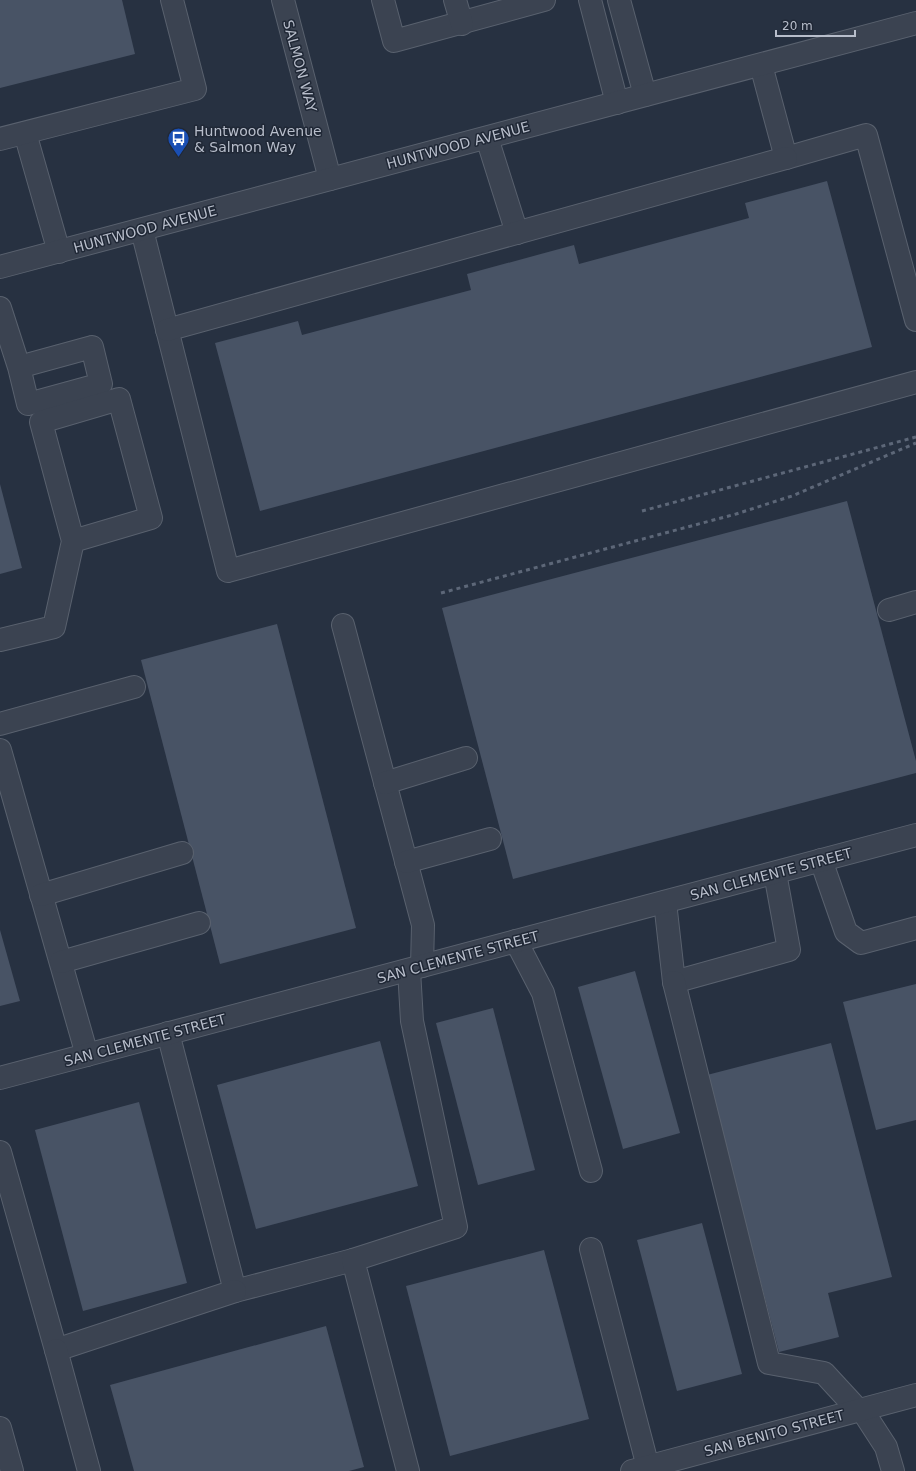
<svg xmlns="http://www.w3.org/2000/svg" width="916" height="1471" viewBox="0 0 916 1471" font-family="'DejaVu Sans',sans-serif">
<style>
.building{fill:#485365}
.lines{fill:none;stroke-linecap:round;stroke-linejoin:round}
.minor-casing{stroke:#59616e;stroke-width:24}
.minor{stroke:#3b4351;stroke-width:22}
.rail{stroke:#5d6778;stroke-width:3;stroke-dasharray:4 4;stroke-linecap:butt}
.labels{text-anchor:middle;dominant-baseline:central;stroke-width:3;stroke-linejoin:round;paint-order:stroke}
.street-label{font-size:14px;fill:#b8becb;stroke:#202836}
.poi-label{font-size:14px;fill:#b8becb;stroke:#202836;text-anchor:start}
</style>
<rect width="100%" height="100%" fill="#273141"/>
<g class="building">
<path d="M0,0H122L135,54L0,88Z"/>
<path d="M827,181L872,347L260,511L215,343L298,321L302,335L471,290L467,274L574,245L579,264L749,218L745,203Z"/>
<path d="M0,484L22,568L0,574Z"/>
<path d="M847,501L916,761V773L513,879L442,608Z"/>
<path d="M277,624L356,928L220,964L141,660Z"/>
<path d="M0,930L20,1001L0,1006Z"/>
<path d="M635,971L680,1133L623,1149L578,987Z"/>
<path d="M916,984V1120L876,1130L843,1002Z"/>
<path d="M493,1008L535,1170L478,1185L436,1023Z"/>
<path d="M380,1041L418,1186L256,1229L217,1085Z"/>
<path d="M831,1043L892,1277L828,1293L839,1337L779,1352L707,1075Z"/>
<path d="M139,1102L187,1283L83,1311L35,1130Z"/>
<path d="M702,1223L742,1374L677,1391L637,1240Z"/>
<path d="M544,1250L589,1419L450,1456L406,1286Z"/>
<path d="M326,1326L364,1467L349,1471H134L110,1385Z"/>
</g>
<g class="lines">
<defs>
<g id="minor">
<path d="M283,0L330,179"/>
<path d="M383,0L394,41L544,0"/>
<path d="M455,0L462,24"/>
<path d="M590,0L617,103"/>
<path d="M619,0L645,95"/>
<path d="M761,65L786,158L866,135L916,320"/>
<path d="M25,133L59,252"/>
<path d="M487,138L517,233"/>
<path d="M0,139L195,89L172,0"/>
<path d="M142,230L228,571L916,382"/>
<path d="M0,267L916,23"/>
<path d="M0,308L19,367L28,404L101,384L92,347L19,367"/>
<path d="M167,330L786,158"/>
<path d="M889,610L916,602"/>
<path d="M343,625L423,925L422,966"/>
<path d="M0,640L54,627L73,541L41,422L119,399L151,518L73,541"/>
<path d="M0,724L134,687"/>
<path d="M0,750L87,1055"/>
<path d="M385,783L466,758"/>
<path d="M821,860L846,932L861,943L916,928"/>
<path d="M406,862L490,839"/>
<path d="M41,895L182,853"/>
<path d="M665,902L674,982L789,950L775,873"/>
<path d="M516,941L543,993L591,1171"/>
<path d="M61,962L199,923"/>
<path d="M674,982L769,1363L824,1373L859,1411"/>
<path d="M168,1033L235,1291L353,1260"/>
<path d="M0,1078L916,835"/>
<path d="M0,1152L56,1350L235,1291"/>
<path d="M591,1249L648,1467"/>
<path d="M56,1350L89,1471"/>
<path d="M862,1410L886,1447L893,1471"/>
<path d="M0,1428L12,1471"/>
<path d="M408,1471L353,1260L456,1227L412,1021L409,970"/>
<path d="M632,1471L916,1395"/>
</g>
</defs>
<use href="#minor" class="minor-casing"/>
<use href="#minor" class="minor"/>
<g class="rail">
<path d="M642,511L916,437"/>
<path d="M441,593L736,514L792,496L916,443"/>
</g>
</g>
<defs>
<symbol id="bus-pin" viewBox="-11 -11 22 30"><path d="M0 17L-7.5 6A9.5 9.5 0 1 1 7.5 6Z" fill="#1a4fb4" stroke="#202836"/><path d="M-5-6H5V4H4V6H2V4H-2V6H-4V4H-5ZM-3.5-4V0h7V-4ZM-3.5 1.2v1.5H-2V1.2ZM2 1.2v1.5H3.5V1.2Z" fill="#fff"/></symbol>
</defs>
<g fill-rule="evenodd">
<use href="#bus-pin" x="166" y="126" width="25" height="34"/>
</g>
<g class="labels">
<g class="street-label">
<text transform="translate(300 66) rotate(75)">SALMON WAY</text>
<text transform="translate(458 145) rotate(-15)">HUNTWOOD AVENUE</text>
<text transform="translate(145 229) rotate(-15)">HUNTWOOD AVENUE</text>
<text transform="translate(771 874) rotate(-15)">SAN CLEMENTE STREET</text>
<text transform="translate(458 957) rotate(-15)">SAN CLEMENTE STREET</text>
<text transform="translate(145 1040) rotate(-15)">SAN CLEMENTE STREET</text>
<text transform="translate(774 1433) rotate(-15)">SAN BENITO STREET</text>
</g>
<g class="poi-label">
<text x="194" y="131">Huntwood Avenue<tspan x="194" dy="16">&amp; Salmon Way</tspan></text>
</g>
</g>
<path d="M776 30v6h79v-6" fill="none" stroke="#b8becb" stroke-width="2"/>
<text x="782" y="30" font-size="12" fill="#b8becb" stroke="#202836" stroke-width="3" paint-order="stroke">20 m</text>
</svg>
